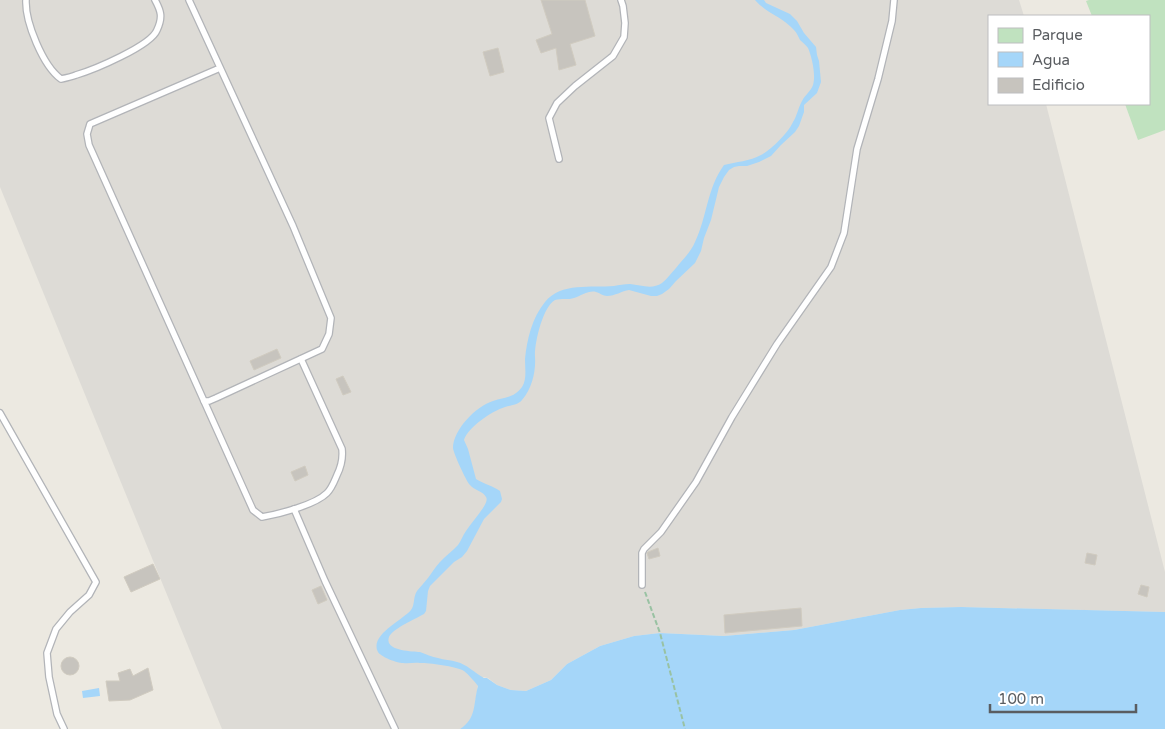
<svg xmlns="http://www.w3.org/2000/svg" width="1165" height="729" viewBox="0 0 1165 729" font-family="'Varela Round',sans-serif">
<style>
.industrial{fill:#dddbd6}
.green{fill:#c0e2bf}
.water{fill:#a5d6f9}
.building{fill:#c7c4be;stroke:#d0cbc0}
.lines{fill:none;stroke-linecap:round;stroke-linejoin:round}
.service-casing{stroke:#b2b4b8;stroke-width:8}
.path{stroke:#99c2a3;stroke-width:2;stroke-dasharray:5 2.5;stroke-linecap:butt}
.service{stroke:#fff;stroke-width:5.5}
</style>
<rect width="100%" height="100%" fill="#ece9e1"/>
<path class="industrial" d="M0,0H1019L1024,16H989V104H1046L1165,572V612L961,607L921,608L900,610L794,630L724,636L660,633L634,636L600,646L567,664L551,680L526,691L511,690L497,685L488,678L483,677L478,685L474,711L468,724L460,729H222L0,187Z"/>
<path class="green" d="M1089,0H1165V130L1138,140L1125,104H1149V16H1092L1086,1Z"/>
<g class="water">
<path d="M755,0H764L766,3L790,14L797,21L804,33L816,47L817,55L819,61L821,82L817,93L804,105V112L799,126L795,132L781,145L771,156L759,162L747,166H739L734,167L729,170L724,177L719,187L711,220L704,238L701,251L695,263L676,281L669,289L662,294L657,296H651L629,290C622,291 615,296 607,296C603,296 600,293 596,292C589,290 581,296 574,298C569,300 561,298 555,300C543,306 534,344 535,357C536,371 532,389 522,400C518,405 511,405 505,407C492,411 468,427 464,440L468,449L476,479C484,484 493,486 500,491L502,499L501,502L484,519L467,551L462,557L454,562L430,586L428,591L426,611L424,614C417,618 392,629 389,637C384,651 412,651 420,652C426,654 432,657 438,658C444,660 451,660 457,662C466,664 475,673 484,678H487L497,685L511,690L526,691L551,680L567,664L600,646L634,636L660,633L724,636L794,630L900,610L921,608L961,607L1165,612V729H460C477,718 473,704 478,686C474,681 469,675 464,671C456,666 429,663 420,663C414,662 409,664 403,663C397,663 381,657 378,652C369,635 403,620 411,610C415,605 413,597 417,591C420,587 424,583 428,578C432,573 435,567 440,562C445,556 453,551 458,545C461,541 463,535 466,531C471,523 478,516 483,508C485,505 488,500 486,497C483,491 474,490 470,485C466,481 453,452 453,448C453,430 476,406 493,401C505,397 514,398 522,387C527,379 525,369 525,359C527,339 532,318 545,302C561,282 591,288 614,286C619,285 624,284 630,284C641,285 652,290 662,283C667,279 671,273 676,268C683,259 691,252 695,242C707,217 707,188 724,165C736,162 750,161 761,155C772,149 788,133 793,122C797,116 798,108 802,101C805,95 811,91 813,85C816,75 812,57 808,48C806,45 803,43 800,40C798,36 797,33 794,30C783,17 766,13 755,0Z"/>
<path d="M99,688L100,696L83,698L82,691Z"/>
</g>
<g class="building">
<path d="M541,0H585L595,36L570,44L576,65L559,70L556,48L541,53L536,40L552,34Z"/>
<path d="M498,48L504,72L490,76L483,52Z"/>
<path d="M277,349L281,358L254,370L250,361Z"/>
<path d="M343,376L351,392L343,395L336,379Z"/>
<path d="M305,466L308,475L295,481L291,472Z"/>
<path d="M658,548L660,556L649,559L647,553L648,552Z"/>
<path d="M1087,553L1097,555L1095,565L1085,563Z"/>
<path d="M153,564L160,579L131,592L124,577Z"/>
<path d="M1141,585L1149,587L1147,597L1138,594Z"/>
<path d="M321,586L327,600L318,604L312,590Z"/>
<path d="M801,608L802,626L725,633L724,615Z"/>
<circle cx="70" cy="666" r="9"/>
<path d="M148,668L153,690L130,700L109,701L106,681H120L118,673L130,669L133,676Z"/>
</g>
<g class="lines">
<defs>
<g id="service">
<path d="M26,0C25,22 43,66 61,79C66,78 71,77 76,75C93,70 151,46 157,30C163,17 161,11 155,0"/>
<path d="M189,0L293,226L331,318L329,334L322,349L216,398L209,401H204L89,145L87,134L90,124L220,68"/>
<path d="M559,159L549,118L557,103L575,86L613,56L624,37L625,23L623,6L621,0"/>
<path d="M204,401L253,510L262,517C279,514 315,505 327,493C332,488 334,482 337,475C341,467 343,458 342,449L301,359"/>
<path d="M0,413L96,582L89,595L70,612L56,629L47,653L49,677L57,714L64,729"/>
<path d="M294,509L325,581L395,729"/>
<path d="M642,585V553L644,549L661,532L696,482L732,417L777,344L831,267L844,233L857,149L878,79L892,21L894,0"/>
</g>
</defs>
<use href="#service" class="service-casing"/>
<path class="path" d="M645,592L660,633L685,729"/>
<use href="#service" class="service"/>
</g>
<rect x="988" y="15" width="162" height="90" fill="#ffffff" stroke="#bdbec0"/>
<rect x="998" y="28" width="25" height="15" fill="#c0e2bf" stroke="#bdbec0"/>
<text x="1032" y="40" font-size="15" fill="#5a5d61">Parque</text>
<rect x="998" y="52" width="25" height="15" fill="#a5d6f9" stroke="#bdbec0"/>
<text x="1032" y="65" font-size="15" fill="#5a5d61">Agua</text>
<rect x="998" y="78" width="25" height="15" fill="#c7c4be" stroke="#bdbec0"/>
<text x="1032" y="90" font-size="15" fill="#5a5d61">Edificio</text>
<path d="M990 704v8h146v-8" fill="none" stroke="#5a5d61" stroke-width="2.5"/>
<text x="998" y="704" font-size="15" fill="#5a5d61" stroke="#ffffff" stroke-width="4" paint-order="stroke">100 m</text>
</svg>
